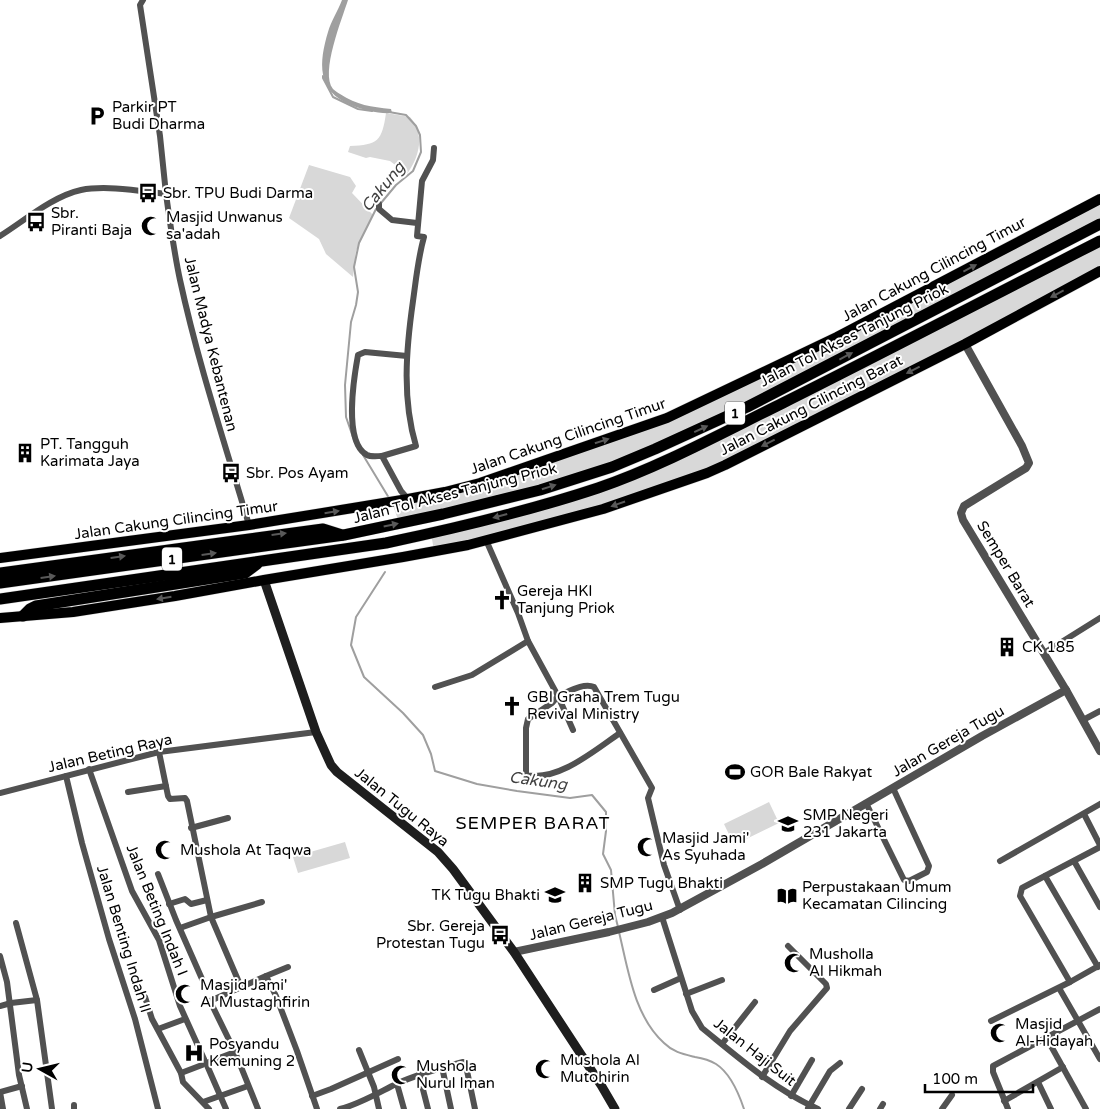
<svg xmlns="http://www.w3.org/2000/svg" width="1100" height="1109" viewBox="0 0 1100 1109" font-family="'Varela Round',sans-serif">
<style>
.green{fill:#d8d8d8}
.water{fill:#9f9f9f}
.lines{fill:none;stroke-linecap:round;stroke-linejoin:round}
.stream{stroke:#9f9f9f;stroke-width:2}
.trunk-casing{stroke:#dbdbdb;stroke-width:11}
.motorway-casing{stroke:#dbdbdb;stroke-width:12}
.minor{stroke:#515151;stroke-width:6}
.tertiary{stroke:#515151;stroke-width:8}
.secondary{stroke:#1e1e1e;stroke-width:9}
.trunk{stroke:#000;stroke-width:10}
.motorway{stroke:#000;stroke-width:11}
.oneway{fill:#595959}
.labels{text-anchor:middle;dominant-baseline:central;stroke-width:4;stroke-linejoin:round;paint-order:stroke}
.shield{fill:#fff;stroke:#4c4c4c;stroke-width:1}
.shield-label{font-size:14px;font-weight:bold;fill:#000}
.poi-label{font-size:15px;fill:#000;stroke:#fff;text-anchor:start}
.street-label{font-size:15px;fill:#000;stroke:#fff}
.water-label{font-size:16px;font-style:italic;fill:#404040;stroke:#fff}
.quarter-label{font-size:18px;letter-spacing:1px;fill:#000;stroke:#fff}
</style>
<rect width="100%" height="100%" fill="#fff"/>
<g class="green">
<path d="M386,113L410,117C425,134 420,156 407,174L390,161L370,157L366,158L348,152L350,146C378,145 382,141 386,113Z"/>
<path d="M309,165L350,177L356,186L352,193L373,215L356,251L353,277L326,254L319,239L289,218Z"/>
<path d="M1100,199V224L747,407L540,490L398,520L392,502L445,492L667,418Z"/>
<path d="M1100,241V271L752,452L603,509L434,551L431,533L462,526L663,462Z"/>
<path d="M769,802L779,823L734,845L724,824Z"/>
<path d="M345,842L350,858L298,873L293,857Z"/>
</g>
<path class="water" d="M342,0H348C342,19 320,73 333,89C335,91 337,92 340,94C357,105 371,107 391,109L392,113C378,114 364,110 351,105C316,91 319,62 328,32C331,21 338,11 342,0Z"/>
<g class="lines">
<g class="stream">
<path d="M323,76V78L333,97L358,109L372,111"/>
<path d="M381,203L396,185L413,171L421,152L420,135L416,126L406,115L389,112"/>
<path d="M355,443L346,417L345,385L351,322L356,305L358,292L354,267L359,243L376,209"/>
<path d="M363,455L389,498"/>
<path d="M385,572L356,617L351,645L364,677L403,713L423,735L431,754L435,771L477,784L517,791L570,798L592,795L606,812V831L603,854L611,870L615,915L618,927"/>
<path d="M619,932C628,969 634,1016 664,1043C673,1052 683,1054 695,1057C701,1058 711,1061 716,1064C730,1073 739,1094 744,1109"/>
</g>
<defs>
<g id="trunk">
<path d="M0,558L249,525L408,499L445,492L480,483L667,418L837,337L1100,199"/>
<path d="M0,618L73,612L175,596L264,580L403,557L468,545L603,509L707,473L725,465L965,344L1100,271"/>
</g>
<g id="motorway">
<path d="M0,573L323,529L342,535"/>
<path d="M0,583L344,535L443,514L540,490L612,467L655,449L747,407L1100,224"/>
<path d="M0,599L386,543C457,528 529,511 598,488C662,466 722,433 783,403C889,350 994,295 1100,241"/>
<path d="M23,616L30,609L36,606L245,573L257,564"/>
</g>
</defs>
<use href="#trunk" class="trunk-casing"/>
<use href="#motorway" class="motorway-casing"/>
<g class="minor">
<path d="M143,0L140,5L160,136L166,194"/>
<path d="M379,204V209L392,220L417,223"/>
<path d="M0,236C24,221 53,196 81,190C106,185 140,191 166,194C170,223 174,252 180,280C198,363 225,444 249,525"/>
<path d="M407,356L365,352L358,355C354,377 343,442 367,455C371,457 377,456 382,456L401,491L408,499"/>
<path d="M382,456L416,446C402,399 406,350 413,301C416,280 418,258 424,237L417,236L422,181L433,160L434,148"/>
<path d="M486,540L518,613L528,641L558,696L573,730"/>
<path d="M1044,653L1100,618"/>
<path d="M435,687L472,675L528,641"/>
<path d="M558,696C568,692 584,682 594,687L652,788L648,798L664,865L680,910"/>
<path d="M558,696L552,703L528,719L526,728V775C558,782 595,750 620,733"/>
<path d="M1083,720L1100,711"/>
<path d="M159,752L168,796L170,799L185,798L187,801L211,917L241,987"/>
<path d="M89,769L132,891L159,940L180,1006L204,1059"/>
<path d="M66,776L82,843L109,939L135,1019L158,1109"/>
<path d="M128,792L166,786"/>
<path d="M0,793L159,752L316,732"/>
<path d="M866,803L904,880L909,881L927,872L929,866L893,788"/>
<path d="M1084,814L1100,845"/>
<path d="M191,828L228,818"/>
<path d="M1000,861L1100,804"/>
<path d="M1074,861L1100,907"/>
<path d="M158,874L176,920L202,979"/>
<path d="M1045,876L1098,967"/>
<path d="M169,904L185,899L191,904L207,900"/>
<path d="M662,917L692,1011L702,1028C739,1058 774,1089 818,1109"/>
<path d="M16,923L37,1000L52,1109"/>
<path d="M180,928L211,917L262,902"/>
<path d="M0,956L7,982L19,1075L27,1109"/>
<path d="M266,976L288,967"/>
<path d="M1070,982L1020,896L1022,888L1100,847"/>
<path d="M1059,988L1100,1059"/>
<path d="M654,990L681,978"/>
<path d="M686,994L722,980"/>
<path d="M145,997L152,1019L181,1073L183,1082L209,1109"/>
<path d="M0,1006L11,1003L37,1000"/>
<path d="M991,1021L1070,982L1100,965"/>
<path d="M158,1029L185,1019"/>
<path d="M1046,1037L1086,1109"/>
<path d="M722,1044L755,1002"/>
<path d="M359,1050L374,1087L379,1109"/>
<path d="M442,1067L451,1109"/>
<path d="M181,1073L202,1065"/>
<path d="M419,1074L428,1109"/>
<path d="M762,1077L790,1031L827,988L826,984L788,946"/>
<path d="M1038,1082L1051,1109"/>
<path d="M397,1084L404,1109"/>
<path d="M0,1092L22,1086"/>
<path d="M0,1092L3,1109"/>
<path d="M312,1096L331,1089L398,1059"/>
<path d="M791,1096L812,1060"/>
<path d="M1004,1101L1063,1067"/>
<path d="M203,1102L248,1086"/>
<path d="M74,1105V1109"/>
<path d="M808,1108L830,1071L840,1063"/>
<path d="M226,1109L206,1063L235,1052"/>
<path d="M258,1109L235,1052L210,1001L266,976L276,996L297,1051L317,1109"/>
<path d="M340,1109C360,1104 378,1093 396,1084C418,1074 440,1068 463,1062L466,1066L475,1109"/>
<path d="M849,1109L862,1089"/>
<path d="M880,1109L883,1104"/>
<path d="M942,1109L952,1095"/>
<path d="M1008,1109L993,1072V1066L1100,1009"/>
</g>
<g class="tertiary">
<path d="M965,344L1022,446L1029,463L1026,468L964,506L961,513L963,520L1066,690L1100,751"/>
<path d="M514,952L609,932L648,922L672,913L762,864L982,736L1066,690"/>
</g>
<path class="secondary" d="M264,580L316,732L331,765L337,772L438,852L453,869L514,952L601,1085L615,1109"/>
<use href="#trunk" class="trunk"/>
<use href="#motorway" class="motorway"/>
</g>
<defs><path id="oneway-solid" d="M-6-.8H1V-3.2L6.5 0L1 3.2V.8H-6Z" transform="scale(1.25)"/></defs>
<g class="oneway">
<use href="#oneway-solid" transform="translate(970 268) rotate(-28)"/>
<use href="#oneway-solid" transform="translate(1057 294) rotate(152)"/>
<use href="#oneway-solid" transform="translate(846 356) rotate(-28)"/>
<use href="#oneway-solid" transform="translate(913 370) rotate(153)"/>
<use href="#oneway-solid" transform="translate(701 429) rotate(-25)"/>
<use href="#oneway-solid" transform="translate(602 441) rotate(-18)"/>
<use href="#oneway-solid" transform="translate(768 443) rotate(153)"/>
<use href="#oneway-solid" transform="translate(549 487) rotate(-18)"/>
<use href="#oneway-solid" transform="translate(618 504) rotate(161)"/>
<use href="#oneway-solid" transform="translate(332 512) rotate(-9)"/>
<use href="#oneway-solid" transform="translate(500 516) rotate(165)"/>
<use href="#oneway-solid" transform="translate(391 525) rotate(-12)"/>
<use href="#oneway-solid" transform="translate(279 534) rotate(-7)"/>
<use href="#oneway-solid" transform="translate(209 554) rotate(-8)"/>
<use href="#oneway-solid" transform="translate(118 557) rotate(-8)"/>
<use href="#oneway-solid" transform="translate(48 577) rotate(-8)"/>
<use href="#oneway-solid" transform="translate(164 598) rotate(171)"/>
</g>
<defs>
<symbol id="parking-bare" viewBox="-9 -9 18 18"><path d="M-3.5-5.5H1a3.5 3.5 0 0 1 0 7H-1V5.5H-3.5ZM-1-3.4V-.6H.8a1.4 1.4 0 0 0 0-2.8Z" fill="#000" stroke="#fff" stroke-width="2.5" paint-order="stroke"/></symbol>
<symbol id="bus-bare" viewBox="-9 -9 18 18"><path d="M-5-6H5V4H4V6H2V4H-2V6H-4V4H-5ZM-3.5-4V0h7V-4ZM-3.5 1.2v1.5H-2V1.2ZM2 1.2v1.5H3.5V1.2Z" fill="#000" stroke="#fff" stroke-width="2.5" paint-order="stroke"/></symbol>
<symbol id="mosque-bare" viewBox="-9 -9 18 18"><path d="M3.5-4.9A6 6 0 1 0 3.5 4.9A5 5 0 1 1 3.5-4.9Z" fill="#000" stroke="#fff" stroke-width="2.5" paint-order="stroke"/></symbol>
<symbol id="building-bare" viewBox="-9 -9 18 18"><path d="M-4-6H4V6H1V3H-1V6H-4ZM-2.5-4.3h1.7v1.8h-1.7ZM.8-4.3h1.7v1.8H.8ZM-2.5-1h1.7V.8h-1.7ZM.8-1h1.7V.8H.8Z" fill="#000" stroke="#fff" stroke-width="2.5" paint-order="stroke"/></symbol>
<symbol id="church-bare" viewBox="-9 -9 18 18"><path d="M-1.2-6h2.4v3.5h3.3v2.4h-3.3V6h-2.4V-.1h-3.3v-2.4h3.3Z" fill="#000" stroke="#fff" stroke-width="2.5" paint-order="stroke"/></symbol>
<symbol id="stadium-bare" viewBox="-9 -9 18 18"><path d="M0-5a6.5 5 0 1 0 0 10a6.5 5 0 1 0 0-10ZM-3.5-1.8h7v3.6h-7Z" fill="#000" stroke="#fff" stroke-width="2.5" paint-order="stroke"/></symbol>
<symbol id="school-bare" viewBox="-9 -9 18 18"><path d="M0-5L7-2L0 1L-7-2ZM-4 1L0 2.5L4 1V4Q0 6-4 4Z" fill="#000" stroke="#fff" stroke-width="2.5" paint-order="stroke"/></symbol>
<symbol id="library-bare" viewBox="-9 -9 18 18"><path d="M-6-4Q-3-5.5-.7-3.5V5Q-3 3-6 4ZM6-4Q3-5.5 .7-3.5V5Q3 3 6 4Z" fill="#000" stroke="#fff" stroke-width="2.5" paint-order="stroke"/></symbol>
<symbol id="hospital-bare" viewBox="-9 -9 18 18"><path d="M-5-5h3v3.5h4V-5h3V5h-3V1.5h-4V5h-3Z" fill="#000" stroke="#fff" stroke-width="2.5" paint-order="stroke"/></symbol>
</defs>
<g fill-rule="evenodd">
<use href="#parking-bare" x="83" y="102" width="28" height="28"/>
<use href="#bus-bare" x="134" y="179" width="28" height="28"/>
<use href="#bus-bare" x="22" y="208" width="28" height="28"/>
<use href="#mosque-bare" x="137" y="212" width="28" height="28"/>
<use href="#building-bare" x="11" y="439" width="28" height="28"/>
<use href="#bus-bare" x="217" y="459" width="28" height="28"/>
<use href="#church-bare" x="488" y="586" width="28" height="28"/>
<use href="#building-bare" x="993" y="633" width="28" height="28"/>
<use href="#church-bare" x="498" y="692" width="28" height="28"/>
<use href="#stadium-bare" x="721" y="758" width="28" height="28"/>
<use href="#school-bare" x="774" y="810" width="28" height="28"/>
<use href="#mosque-bare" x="633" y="833" width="28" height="28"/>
<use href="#mosque-bare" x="151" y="836" width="28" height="28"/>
<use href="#building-bare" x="571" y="869" width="28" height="28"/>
<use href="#school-bare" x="541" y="881" width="28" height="28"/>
<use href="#library-bare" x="773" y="882" width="28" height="28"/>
<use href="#bus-bare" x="486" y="921" width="28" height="28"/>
<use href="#mosque-bare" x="780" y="949" width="28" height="28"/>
<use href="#mosque-bare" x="171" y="980" width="28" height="28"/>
<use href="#mosque-bare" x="986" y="1019" width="28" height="28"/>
<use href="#hospital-bare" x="180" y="1039" width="28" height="28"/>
<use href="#mosque-bare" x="531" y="1055" width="28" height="28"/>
<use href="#mosque-bare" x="387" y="1061" width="28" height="28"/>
</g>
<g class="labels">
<g class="shield">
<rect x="725" y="401.5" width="20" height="23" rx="4"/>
<rect x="162" y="547.5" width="20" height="23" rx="4"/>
</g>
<g class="shield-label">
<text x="735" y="413">1</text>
<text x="172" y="559">1</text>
</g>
<g class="poi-label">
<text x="112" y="107">Parkir PT<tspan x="112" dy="17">Budi Dharma</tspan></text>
<text x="163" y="193">Sbr. TPU Budi Darma</text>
<text x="51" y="213">Sbr.<tspan x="51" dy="17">Piranti Baja</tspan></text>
<text x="166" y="217">Masjid Unwanus<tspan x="166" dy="17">sa'adah</tspan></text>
<text x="40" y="444">PT. Tangguh<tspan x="40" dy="17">Karimata Jaya</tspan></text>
<text x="246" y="473">Sbr. Pos Ayam</text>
<text x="517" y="591">Gereja HKI<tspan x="517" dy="17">Tanjung Priok</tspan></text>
<text x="1022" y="647">CK 185</text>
<text x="527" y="697">GBI Graha Trem Tugu<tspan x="527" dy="17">Revival Ministry</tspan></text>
<text x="750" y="772">GOR Bale Rakyat</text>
<text x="803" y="815">SMP Negeri<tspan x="803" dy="17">231 Jakarta</tspan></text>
<text x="662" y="838">Masjid Jami'<tspan x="662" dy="17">As Syuhada</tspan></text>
<text x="180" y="850">Mushola At Taqwa</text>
<text x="600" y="883">SMP Tugu Bhakti</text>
<text x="802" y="887">Perpustakaan Umum<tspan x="802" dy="17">Kecamatan Cilincing</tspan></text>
<text x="540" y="895" text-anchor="end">TK Tugu Bhakti</text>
<text x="485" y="926" text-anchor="end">Sbr. Gereja<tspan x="485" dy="17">Protestan Tugu</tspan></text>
<text x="809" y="954">Musholla<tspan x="809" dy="17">Al Hikmah</tspan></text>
<text x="200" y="985">Masjid Jami'<tspan x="200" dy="17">Al Mustaghfirin</tspan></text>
<text x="1015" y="1024">Masjid<tspan x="1015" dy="17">Al-Hidayah</tspan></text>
<text x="209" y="1044">Posyandu<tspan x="209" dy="17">Kemuning 2</tspan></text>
<text x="560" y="1060">Mushola Al<tspan x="560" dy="17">Mutohirin</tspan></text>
<text x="416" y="1066">Mushola<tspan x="416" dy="17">Nurul Iman</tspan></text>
</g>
<g class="street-label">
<text transform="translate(934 269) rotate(-28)">Jalan Cakung Cilincing Timur</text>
<text transform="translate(854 335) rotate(-27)">Jalan Tol Akses Tanjung Priok</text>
<text transform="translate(211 344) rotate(76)">Jalan Madya Kebantenan</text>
<text transform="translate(811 405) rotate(-27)">Jalan Cakung Cilincing Barat</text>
<text transform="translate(568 436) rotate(-19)">Jalan Cakung Cilincing Timur</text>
<text transform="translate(455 493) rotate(-14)">Jalan Tol Akses Tanjung Priok</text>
<text transform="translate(176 520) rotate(-8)">Jalan Cakung Cilincing Timur</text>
<text transform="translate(1006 564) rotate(59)">Semper Barat</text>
<text transform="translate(948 741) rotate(-30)">Jalan Gereja Tugu</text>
<text transform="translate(110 753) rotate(-13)">Jalan Beting Raya</text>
<text transform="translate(402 807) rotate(39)">Jalan Tugu Raya</text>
<text transform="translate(157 910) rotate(68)">Jalan Beting Indah I</text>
<text transform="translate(591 920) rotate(-14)">Jalan Gereja Tugu</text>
<text transform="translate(124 939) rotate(73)">Jalan Benting Indah II</text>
<text transform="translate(755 1052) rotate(38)">Jalan Haji Suit</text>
</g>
<g class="water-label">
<text transform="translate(383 187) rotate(-51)">Cakung</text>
<text transform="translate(538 781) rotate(8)">Cakung</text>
</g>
<g class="quarter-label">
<text x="533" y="823">SEMPER BARAT</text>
</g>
</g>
<g transform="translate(40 1069) rotate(278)" stroke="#ffffff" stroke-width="4" paint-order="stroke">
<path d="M0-4L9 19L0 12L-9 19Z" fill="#000000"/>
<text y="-8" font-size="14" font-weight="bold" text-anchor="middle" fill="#000000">U</text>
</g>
<path d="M925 1084v8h108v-8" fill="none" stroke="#000000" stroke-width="2.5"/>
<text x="932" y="1084" font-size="15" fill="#000000" stroke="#ffffff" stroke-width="4" paint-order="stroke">100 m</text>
</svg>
